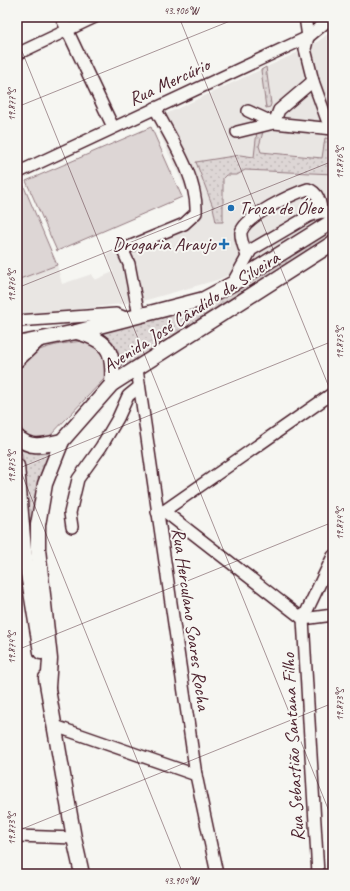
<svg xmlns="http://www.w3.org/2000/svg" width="350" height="891" viewBox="0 0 350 891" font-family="Caveat,sans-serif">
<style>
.built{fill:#e9e6e3}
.grass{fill:url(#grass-dots);stroke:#947a80}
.green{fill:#ddd6d5;stroke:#947a80}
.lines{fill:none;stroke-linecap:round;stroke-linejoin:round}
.minor-casing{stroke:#4a1f2b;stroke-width:14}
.major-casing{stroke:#4a1f2b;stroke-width:17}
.minor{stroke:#f6f6f2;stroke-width:11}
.major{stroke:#f6f6f2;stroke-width:14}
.ticks{fill:none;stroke:#4a1f2b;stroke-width:1;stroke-opacity:0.45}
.poi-dot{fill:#1f6fb2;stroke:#f6f6f2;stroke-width:1.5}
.labels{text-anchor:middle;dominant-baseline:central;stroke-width:4;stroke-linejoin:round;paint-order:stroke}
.street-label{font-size:19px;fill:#4a1f2b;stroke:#f6f6f2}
.poi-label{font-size:19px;fill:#4a1f2b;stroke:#f6f6f2;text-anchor:start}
.neatline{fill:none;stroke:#4a1f2b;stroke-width:1.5}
.ticks-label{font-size:10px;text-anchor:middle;fill:#4a1f2b}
</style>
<defs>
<pattern id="grass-dots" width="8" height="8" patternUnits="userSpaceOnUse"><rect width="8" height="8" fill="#ddd6d5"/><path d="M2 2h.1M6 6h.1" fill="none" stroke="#bfb7b7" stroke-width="1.8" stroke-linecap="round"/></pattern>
</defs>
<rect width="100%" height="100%" fill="#f6f6f2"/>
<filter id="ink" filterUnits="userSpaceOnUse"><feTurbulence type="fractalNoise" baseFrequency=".025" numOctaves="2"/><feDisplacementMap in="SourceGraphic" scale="8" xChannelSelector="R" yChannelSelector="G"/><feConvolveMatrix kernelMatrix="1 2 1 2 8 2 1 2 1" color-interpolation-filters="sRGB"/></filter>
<g filter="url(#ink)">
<path class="built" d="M333,30V213L255,264L217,280L143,301L52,313L17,314V280L57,265L62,284L92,274L95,280L113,272L106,255L184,219L188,215L190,207V199L153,120L305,49L316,43Z"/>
<g class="grass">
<path d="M266,67L271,104L270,107L266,108L261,70Z"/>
<path d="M257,131L263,132L259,146L261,152L322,158L325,138L333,139V174L245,170L237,175H226L223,178V222H216L213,207L196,162L240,155L254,157Z"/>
<path d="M333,229V236L122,371C121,354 114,342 100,332L204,305Z"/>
<path d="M20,447L34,453L50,450L40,482L33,571L25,469Z"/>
</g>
<g class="green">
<path d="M151,127L182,197L57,251L26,181Z"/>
<path d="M22,182L57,265L17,280V184Z"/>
<path d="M82,341L90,342L105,350L107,376L48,438L31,440C18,429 17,417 17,401C17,392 15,379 18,370C26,347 61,344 82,341Z"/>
</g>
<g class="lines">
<defs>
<g id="minor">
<path d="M61,17L113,127"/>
<path d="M305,17L308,37L305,49L313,81L327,120L333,121"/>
<path d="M17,54L95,17"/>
<path d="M248,111L274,123L333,129"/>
<path d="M237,132L274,123L279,110L313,81"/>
<path d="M17,173L308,37L332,17"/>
<path d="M247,256C245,250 240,239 241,232C246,216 292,194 308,189C318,192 321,203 321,212"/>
<path d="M232,284L251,250L309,216L321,212L333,213"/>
<path d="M139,316L129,264L124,253L126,248L184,224L196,213C198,178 171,139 155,108"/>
<path d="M17,321L116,314L128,319"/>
<path d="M137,369L196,775L217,874"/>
<path d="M164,511L333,393"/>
<path d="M157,512L164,511L303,619L333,615"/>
<path d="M72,527L70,513L78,479L101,447L118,418L128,396L139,387"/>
<path d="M55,726L196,775"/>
<path d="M17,836L74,838"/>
<path d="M318,874L303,619L333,556"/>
</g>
<g id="major">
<path d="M77,332C110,341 114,352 112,384"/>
<path d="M17,344L76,332L204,299L232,284L333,221"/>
<path d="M17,360L37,341"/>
<path d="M17,437C32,450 44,445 62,441"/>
<path d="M17,466L24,550L41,652"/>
<path d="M46,678L74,838L82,874"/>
<path d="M48,687L50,659L38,549V525L45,484L62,441L112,384L333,243"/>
</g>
</defs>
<use href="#minor" class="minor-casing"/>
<use href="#major" class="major-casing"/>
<use href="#minor" class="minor"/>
<use href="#major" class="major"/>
</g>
</g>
<path class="ticks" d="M179,17L333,397M17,39L333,821M17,107L240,17M17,288L333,161M17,462L183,874M17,469L333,341M17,650L333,522M17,831L333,703"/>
<g class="poi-dot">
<circle cx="231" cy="208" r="4"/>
<path d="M222 238h4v4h4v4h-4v4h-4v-4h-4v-4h4z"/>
</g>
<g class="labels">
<g class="street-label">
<text transform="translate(169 82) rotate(-25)">Rua Mercúrio</text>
<text transform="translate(191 312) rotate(-33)">Avenida José Cândido da Silveira</text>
<text transform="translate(191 619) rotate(82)">Rua Herculano Soares Rocha</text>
<text transform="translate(293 747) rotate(-93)">Rua Sebastião Santana Filho</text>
</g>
<g class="poi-label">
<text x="239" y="208">Troca de Óleo</text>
<text x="216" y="244" text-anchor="end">Drogaria Araujo</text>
</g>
</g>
<rect width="350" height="891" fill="none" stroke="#f6f6f2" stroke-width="44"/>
<rect x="22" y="22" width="306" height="847" class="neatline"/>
<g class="ticks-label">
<text x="181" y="14">43.906°W</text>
<text transform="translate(11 105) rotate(-90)" y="4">19.877°S</text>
<text transform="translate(339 163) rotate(-90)" y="4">19.876°S</text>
<text transform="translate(11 286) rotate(-90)" y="4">19.876°S</text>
<text transform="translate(339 343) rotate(-90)" y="4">19.875°S</text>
<text transform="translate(11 467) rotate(-90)" y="4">19.875°S</text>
<text transform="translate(339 524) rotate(-90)" y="4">19.874°S</text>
<text transform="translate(11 648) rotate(-90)" y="4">19.874°S</text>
<text transform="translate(339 705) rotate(-90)" y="4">19.873°S</text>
<text transform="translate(11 829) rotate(-90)" y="4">19.873°S</text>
<text x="181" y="884">43.904°W</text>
</g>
</svg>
